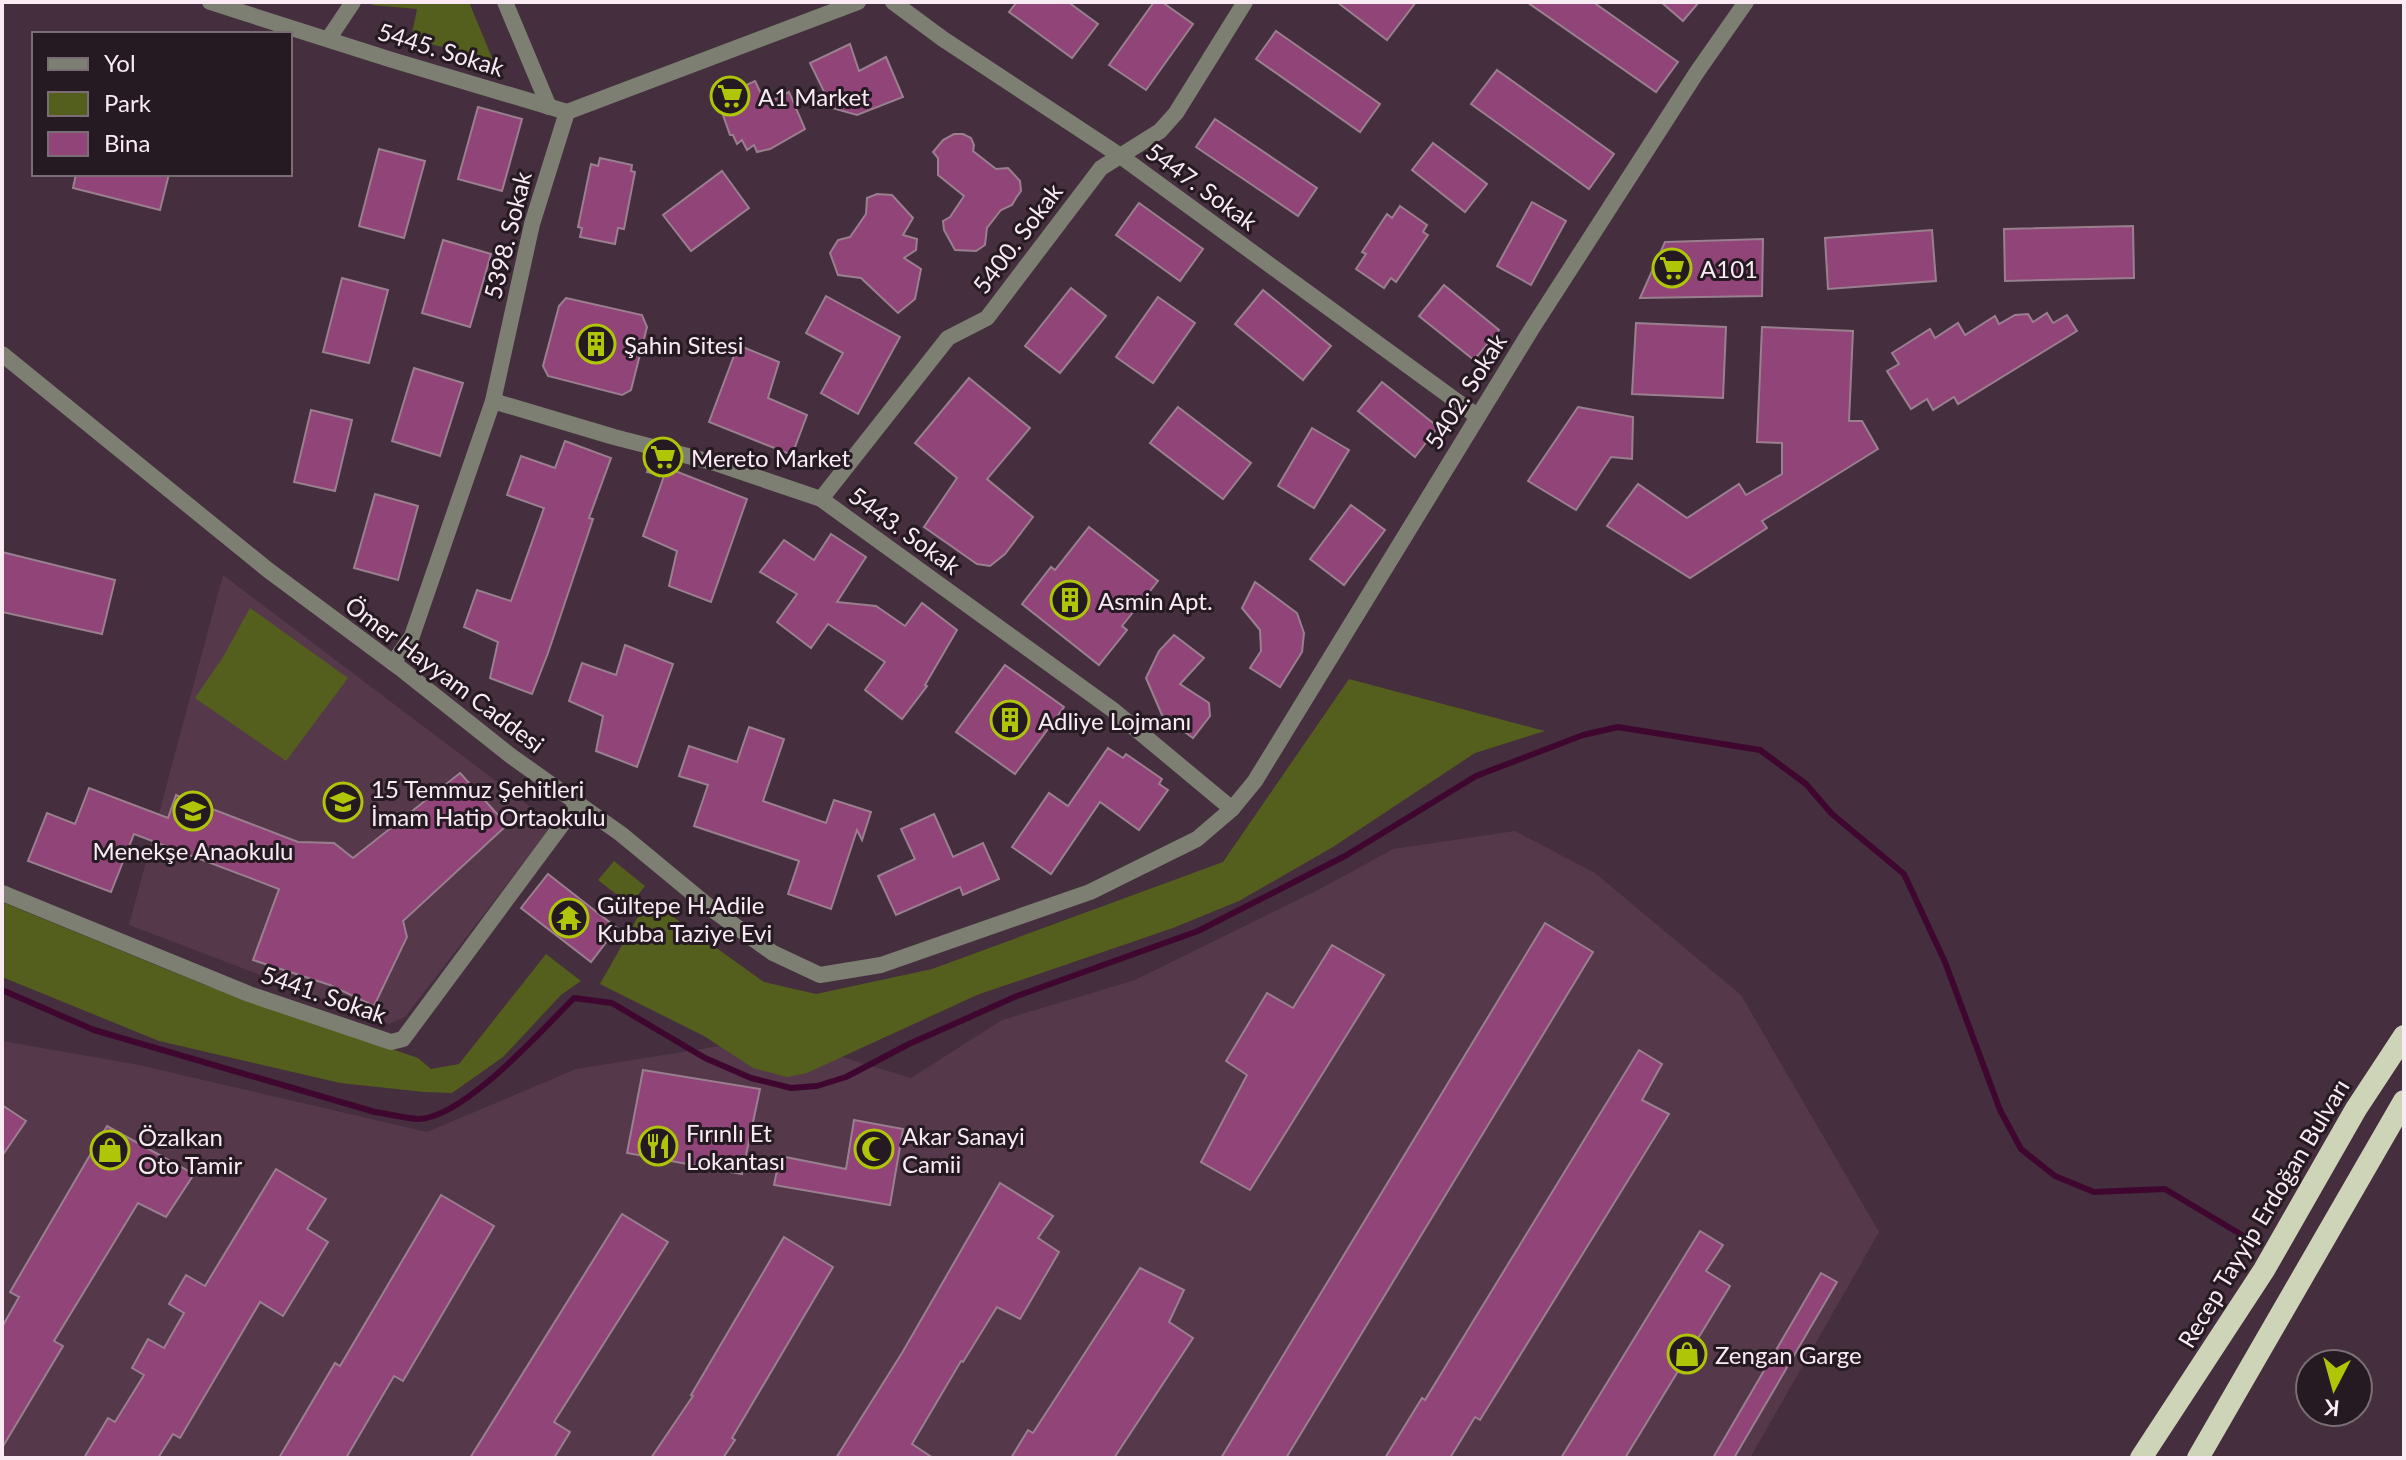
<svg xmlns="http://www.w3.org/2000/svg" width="2406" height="1460" viewBox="0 0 2406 1460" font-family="Lato,sans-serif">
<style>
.built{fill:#55394b}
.green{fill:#545e1d}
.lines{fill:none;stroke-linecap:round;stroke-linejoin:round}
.stream{stroke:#3f0730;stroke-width:6}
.building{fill:#904477;stroke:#9a7f8f;stroke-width:2}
.minor{stroke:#7c7f72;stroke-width:16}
.tertiary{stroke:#7c7f72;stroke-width:16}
.trunk{stroke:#ced4b8;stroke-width:22}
.labels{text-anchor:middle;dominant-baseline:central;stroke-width:6;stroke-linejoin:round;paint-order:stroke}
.street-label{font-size:24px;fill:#faeaf4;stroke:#251a21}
.poi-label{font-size:24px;fill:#faeaf4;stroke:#251a21;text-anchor:start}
</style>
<rect width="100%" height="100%" fill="#452e3d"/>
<g class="built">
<path d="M223,575L545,818L550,828L405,1017L389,1024L129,925Z"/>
<path d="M1515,831L1595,873L1741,995L1879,1232L1750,1458H2V1041L139,1065L427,1132L576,1069L776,1037L911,1078L1002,1020L1135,980L1320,889L1393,849Z"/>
</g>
<g class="green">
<path d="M373,2H469L493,60L411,39L417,9L371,5Z"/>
<path d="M250,608L348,678L286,761L195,698L223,657Z"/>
<path d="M1349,679L1545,731L1475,753L1333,847L1239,901L1173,928L977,995L807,1073L787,1077L753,1068L704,1036L600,984L648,899L764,982L816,994L932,969L1223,862Z"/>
<path d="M614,861L645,886L630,905L598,880Z"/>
<path d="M2,902L205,985L418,1058L431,1069L459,1064L546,954L581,981L561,995L503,1057L452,1093L424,1092L340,1083L159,1041L2,977Z"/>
</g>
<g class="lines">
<path class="stream" d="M2,990L94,1030L375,1112C389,1114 404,1118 418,1119C463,1119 542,1030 574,998L612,1003L705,1058L751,1078L791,1088L817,1086L846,1077L909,1044L1017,996L1198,931L1345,856L1476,776L1583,735L1618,727L1760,750L1806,784L1832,814L1904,874L1945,962L2000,1110L2021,1149L2055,1176L2094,1192L2165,1189L2242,1235"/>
</g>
<g class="building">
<path d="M1017,2H1068L1098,24L1072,58L1009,12Z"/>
<path d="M1154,2H1162L1193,24L1146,90L1109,65Z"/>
<path d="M1337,2H1416L1387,40Z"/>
<path d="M1527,2H1593L1678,62L1656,92Z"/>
<path d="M1661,2H1699L1683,21Z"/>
<path d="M1276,31L1380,104L1360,132L1256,59Z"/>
<path d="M850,44L859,71L886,57L903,97L857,115L832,108L810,63Z"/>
<path d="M1497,70L1614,154L1589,189L1471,104Z"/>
<path d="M755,81L766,104L789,92L805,129L770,149L757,152L754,145L747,150L742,140L737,144L733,135H730L717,98Z"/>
<path d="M478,107L522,119L502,191L458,179Z"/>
<path d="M1215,119L1317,188L1298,216L1196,147Z"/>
<path d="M954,134H963L971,138L974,145L973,151L996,169L1008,168L1020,181L1021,191L1016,198L1012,205L1001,210L987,228L985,245L976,251L955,250L944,230L943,221L950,217L964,196L938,175V158L933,152L943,140Z"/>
<path d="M1433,143L1487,184L1465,212L1412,170Z"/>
<path d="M379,149L425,161L404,238L359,226Z"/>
<path d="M600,158L632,165L631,171L635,172L624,229L618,228L615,244L580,237L582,228L578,227L591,164L598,166Z"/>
<path d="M722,171L749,208L691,251L663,215Z"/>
<path d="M76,174H169L160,210L73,188Z"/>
<path d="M877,194L892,195L913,218L903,235L917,239L916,250L904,258L921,269L915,299L898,313L861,278L838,275L830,253L838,240L850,237L866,214L867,198Z"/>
<path d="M1532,202L1566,221L1531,285L1497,266Z"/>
<path d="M1139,203L1203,249L1180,281L1116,235Z"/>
<path d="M1400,206L1427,225L1423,232L1428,235L1396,282L1391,278L1384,288L1356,269L1366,254L1362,252L1387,214L1392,218Z"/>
<path d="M2133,226L2134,278L2005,281L2004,229Z"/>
<path d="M1932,230L1936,281L1828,289L1825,238Z"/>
<path d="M1763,239L1762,296L1640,298L1665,242Z"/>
<path d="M443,240L491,254L470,327L422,313Z"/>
<path d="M342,278L388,290L369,363L323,352Z"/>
<path d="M1444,285L1499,330L1474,360L1419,316Z"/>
<path d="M1071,288L1106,316L1060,373L1025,346Z"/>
<path d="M1263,290L1331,346L1303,380L1235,324Z"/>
<path d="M826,296L900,337L858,414L821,393L843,353L806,333Z"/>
<path d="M1158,297L1195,323L1153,383L1116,357Z"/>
<path d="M566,298L642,315L647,327L631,390L622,395L548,376L543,366L559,306Z"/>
<path d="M2047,313L2053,323L2067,315L2077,331L1958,404L1954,397L1933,410L1927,399L1911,409L1887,371L1899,364L1892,353L1930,329L1935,338L1958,323L1965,335L1995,316L1999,324L2015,315L2028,314L2033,322Z"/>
<path d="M1636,323L1726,327L1723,398L1632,394Z"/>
<path d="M1762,327L1853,331L1849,421H1862L1878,449L1762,521L1767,528L1690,578L1607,526L1638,484L1687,518L1739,484L1746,495L1782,474V443L1757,442Z"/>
<path d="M738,345L779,362L768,398L807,415L792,455L709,422Z"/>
<path d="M414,368L463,383L440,456L392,441Z"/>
<path d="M969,378L1030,428L987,479L1033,517L1005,554L990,566L977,564L924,527L957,478L915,443Z"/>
<path d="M1382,382L1438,427L1415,457L1358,411Z"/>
<path d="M1178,407L1251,463L1223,499L1150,443Z"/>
<path d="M1578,407L1633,417L1632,459L1611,457L1576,510L1528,481Z"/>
<path d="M311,410L352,420L335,491L294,482Z"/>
<path d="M1312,428L1349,450L1314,508L1278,486Z"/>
<path d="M565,441L611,458L589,518L593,519L548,653L532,694L490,678L498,642L464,627L477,590L511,601L544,508L507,495L521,456L555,468Z"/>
<path d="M651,458L677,464L675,471L747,499L711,602L669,586L677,551L643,536L664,476L647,472Z"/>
<path d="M375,494L418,506L398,580L354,568Z"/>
<path d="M1351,505L1385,530L1344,585L1310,559Z"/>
<path d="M1089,527L1158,581L1122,626L1127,630L1099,665L1022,604L1051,567L1055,570Z"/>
<path d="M831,534L866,557L837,602L876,606L905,626L922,603L957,630L925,685L927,686L902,719L865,690L885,662L828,624L811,648L777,622L797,594L760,572L784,540L814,560Z"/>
<path d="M2,552L115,580L102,634L2,612Z"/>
<path d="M1255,582L1297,613L1304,633L1302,652L1280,687L1250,668L1261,651L1260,630L1242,608Z"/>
<path d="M1174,635L1204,658L1180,684L1209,703L1210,716L1193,738L1162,715L1146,678L1159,651Z"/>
<path d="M625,645L673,664L637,767L596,751L603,716L569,701L582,663L616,675Z"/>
<path d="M1005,665L1064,707L1015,774L956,732Z"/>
<path d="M749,727L784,739L763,801L826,823L834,800L871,812L862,840L857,830L831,909L788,894L799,861L694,826L708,785L679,776L689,746L737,762Z"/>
<path d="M1108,748L1123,758L1126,754L1162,779L1159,784L1168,790L1139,830L1100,802L1051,874L1012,847L1049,793L1068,806Z"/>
<path d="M460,773L507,825L403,921L407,937L374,1006L330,985L253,960L279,889L134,834L111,892L28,861L47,813L75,824L89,788L168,818L176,795L298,842L334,843L353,858Z"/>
<path d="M934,814L953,857L983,843L999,879L963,895L960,887L896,915L878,876L915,859L901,829Z"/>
<path d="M548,874L617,928L591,962L521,908Z"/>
<path d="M1545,923L1593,952L1286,1458H1221Z"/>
<path d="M1332,945L1384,975L1250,1190L1201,1162L1247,1075L1226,1061L1267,993L1293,1008Z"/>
<path d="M1639,1050L1662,1064L1642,1100L1669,1114L1480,1420L1475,1417L1450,1458H1385L1422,1398L1425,1400Z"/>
<path d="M643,1070L760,1089L742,1174L627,1153Z"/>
<path d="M2,1105L26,1121L2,1156Z"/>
<path d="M854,1120L903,1129L890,1205L774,1185L780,1156L846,1169Z"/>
<path d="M107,1126L194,1174L166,1217L138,1203L54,1341L63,1346L2,1448V1327L19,1297L10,1292Z"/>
<path d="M276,1169L326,1199L307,1229L328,1242L283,1316L260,1302L180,1438L173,1434L158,1458H84L108,1418L115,1422L144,1375L132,1368L148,1339L164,1348L184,1313L169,1304L186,1275L205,1286Z"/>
<path d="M1000,1183L1053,1216L1038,1238L1059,1252L1020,1319L997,1307L963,1362L961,1361L912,1444L933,1458H836L902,1353Z"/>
<path d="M441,1195L494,1226L403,1381L394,1376L346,1458H279L335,1363L340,1366Z"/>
<path d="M622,1214L668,1242L554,1422L570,1432L554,1458H470Z"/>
<path d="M1700,1231L1723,1245L1706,1271L1730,1286L1625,1458H1561Z"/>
<path d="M784,1237L833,1267L732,1438L735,1440L723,1458H651L693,1396L691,1395Z"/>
<path d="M1140,1268L1184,1290L1169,1322L1193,1338L1114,1458H1011L1028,1430L1033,1433Z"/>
<path d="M1821,1273L1837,1282L1734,1458H1713Z"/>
</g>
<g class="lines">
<g class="minor">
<path d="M210,2L392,60L567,112"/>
<path d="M505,2L549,107"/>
<path d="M893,2L943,39L1119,155L1477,416"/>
<path d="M329,38L353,2"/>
<path d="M493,401L614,437L715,463L821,499L1113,710L1232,809"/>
<path d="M821,499L948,338L987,318L1101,168L1160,131L1176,113L1245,2"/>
<path d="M393,663L412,636L493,401L532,224L567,112L858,2"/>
<path d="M2,893L249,994L391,1042L403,1039L578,803"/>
</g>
<path class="tertiary" d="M2,354L268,570L400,668L511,756L621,834L713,910L773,953L820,975L881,965L1090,892L1197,839L1232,809L1255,781L1531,330L1697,72L1746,2"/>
<g class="trunk">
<path d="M2141,1458L2264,1270L2356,1109L2404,1036"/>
<path d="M2198,1458L2404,1101"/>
</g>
</g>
<defs>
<symbol id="supermarket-ring" viewBox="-11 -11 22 22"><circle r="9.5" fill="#251a21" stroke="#afc508" stroke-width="1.5"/><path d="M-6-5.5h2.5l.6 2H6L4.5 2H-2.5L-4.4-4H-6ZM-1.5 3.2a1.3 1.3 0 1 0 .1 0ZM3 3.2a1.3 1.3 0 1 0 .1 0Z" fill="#afc508"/></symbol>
<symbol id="building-ring" viewBox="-11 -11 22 22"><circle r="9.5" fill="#251a21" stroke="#afc508" stroke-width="1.5"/><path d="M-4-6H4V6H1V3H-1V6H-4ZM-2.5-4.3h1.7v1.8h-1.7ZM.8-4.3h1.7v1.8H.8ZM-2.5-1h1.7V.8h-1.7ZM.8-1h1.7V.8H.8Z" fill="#afc508"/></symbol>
<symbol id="school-ring" viewBox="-11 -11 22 22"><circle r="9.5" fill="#251a21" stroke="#afc508" stroke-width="1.5"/><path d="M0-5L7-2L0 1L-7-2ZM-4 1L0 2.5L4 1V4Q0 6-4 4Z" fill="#afc508"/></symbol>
<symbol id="temple-ring" viewBox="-11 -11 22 22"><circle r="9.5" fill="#251a21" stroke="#afc508" stroke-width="1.5"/><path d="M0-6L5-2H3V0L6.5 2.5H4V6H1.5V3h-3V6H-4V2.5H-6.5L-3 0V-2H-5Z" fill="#afc508"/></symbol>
<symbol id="restaurant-ring" viewBox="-11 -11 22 22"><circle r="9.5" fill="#251a21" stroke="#afc508" stroke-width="1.5"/><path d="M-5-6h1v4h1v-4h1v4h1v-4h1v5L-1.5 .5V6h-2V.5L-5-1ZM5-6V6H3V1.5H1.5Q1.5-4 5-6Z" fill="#afc508"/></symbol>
<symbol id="mosque-ring" viewBox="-11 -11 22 22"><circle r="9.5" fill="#251a21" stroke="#afc508" stroke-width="1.5"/><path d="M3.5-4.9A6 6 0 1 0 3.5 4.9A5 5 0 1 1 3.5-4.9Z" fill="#afc508"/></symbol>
<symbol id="shop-ring" viewBox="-11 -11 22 22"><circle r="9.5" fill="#251a21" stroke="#afc508" stroke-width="1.5"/><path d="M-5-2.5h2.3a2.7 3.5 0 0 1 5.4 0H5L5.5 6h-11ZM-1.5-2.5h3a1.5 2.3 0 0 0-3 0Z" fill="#afc508"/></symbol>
</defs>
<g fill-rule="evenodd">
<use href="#supermarket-ring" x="708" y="74" width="44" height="44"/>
<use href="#supermarket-ring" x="1650" y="246" width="44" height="44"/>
<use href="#building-ring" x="574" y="322" width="44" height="44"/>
<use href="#supermarket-ring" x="641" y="435" width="44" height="44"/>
<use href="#building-ring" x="1048" y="578" width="44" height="44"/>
<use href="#building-ring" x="988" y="698" width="44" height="44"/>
<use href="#school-ring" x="321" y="780" width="44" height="44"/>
<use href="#school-ring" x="171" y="789" width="44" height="44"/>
<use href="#temple-ring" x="547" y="896" width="44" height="44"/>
<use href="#restaurant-ring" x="636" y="1124" width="44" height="44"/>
<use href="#mosque-ring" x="852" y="1127" width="44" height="44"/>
<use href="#shop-ring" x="88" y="1128" width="44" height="44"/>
<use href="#shop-ring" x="1665" y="1332" width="44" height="44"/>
</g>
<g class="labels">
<g class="street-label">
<text transform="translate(441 49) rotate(17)">5445. Sokak</text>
<text transform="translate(1202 186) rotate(36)">5447. Sokak</text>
<text transform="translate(507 235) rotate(-76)">5398. Sokak</text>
<text transform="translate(1017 238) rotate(-53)">5400. Sokak</text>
<text transform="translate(1465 391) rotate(-58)">5402. Sokak</text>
<text transform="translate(905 530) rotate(36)">5443. Sokak</text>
<text transform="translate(445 674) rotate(37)">Ömer Hayyam Caddesi</text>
<text transform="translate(324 994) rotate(19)">5441. Sokak</text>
<text transform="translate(2263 1213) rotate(-59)">Recep Tayyip Erdoğan Bulvarı</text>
</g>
<g class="poi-label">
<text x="758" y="96">A1 Market</text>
<text x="1700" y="268">A101</text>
<text x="624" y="344">Şahin Sitesi</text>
<text x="691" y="457">Mereto Market</text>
<text x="1098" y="600">Asmin Apt.</text>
<text x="1038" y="720">Adliye Lojmanı</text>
<text x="371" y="788">15 Temmuz Şehitleri<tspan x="371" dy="28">İmam Hatip Ortaokulu</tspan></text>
<text x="193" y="850" text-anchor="middle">Menekşe Anaokulu</text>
<text x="597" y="904">Gültepe H.Adile<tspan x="597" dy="28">Kubba Taziye Evi</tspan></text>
<text x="686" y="1132">Fırınlı Et<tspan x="686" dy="28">Lokantası</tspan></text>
<text x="902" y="1135">Akar Sanayi<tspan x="902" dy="28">Camii</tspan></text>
<text x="138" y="1136">Özalkan<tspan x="138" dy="28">Oto Tamir</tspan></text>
<text x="1715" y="1354">Zengan Garge</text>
</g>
</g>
<rect width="2406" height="1460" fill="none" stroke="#faeaf4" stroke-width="8"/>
<rect x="32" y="32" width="260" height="144" fill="#251a21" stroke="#7a6d75" stroke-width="2"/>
<rect x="48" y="58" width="40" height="12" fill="#7c7f72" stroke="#7a6d75" stroke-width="2"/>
<text x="104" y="72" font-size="24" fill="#faeaf4">Yol</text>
<rect x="48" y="92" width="40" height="24" fill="#545e1d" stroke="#7a6d75" stroke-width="2"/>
<text x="104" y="112" font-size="24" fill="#faeaf4">Park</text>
<rect x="48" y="132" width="40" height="24" fill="#904477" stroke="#7a6d75" stroke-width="2"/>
<text x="104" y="152" font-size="24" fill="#faeaf4">Bina</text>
<g transform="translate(2334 1388) rotate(186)"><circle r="38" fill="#251a21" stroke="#7a6d75" stroke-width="2"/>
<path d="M0-6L14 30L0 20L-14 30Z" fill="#afc508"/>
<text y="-12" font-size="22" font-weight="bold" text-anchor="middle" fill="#faeaf4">K</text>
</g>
</svg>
